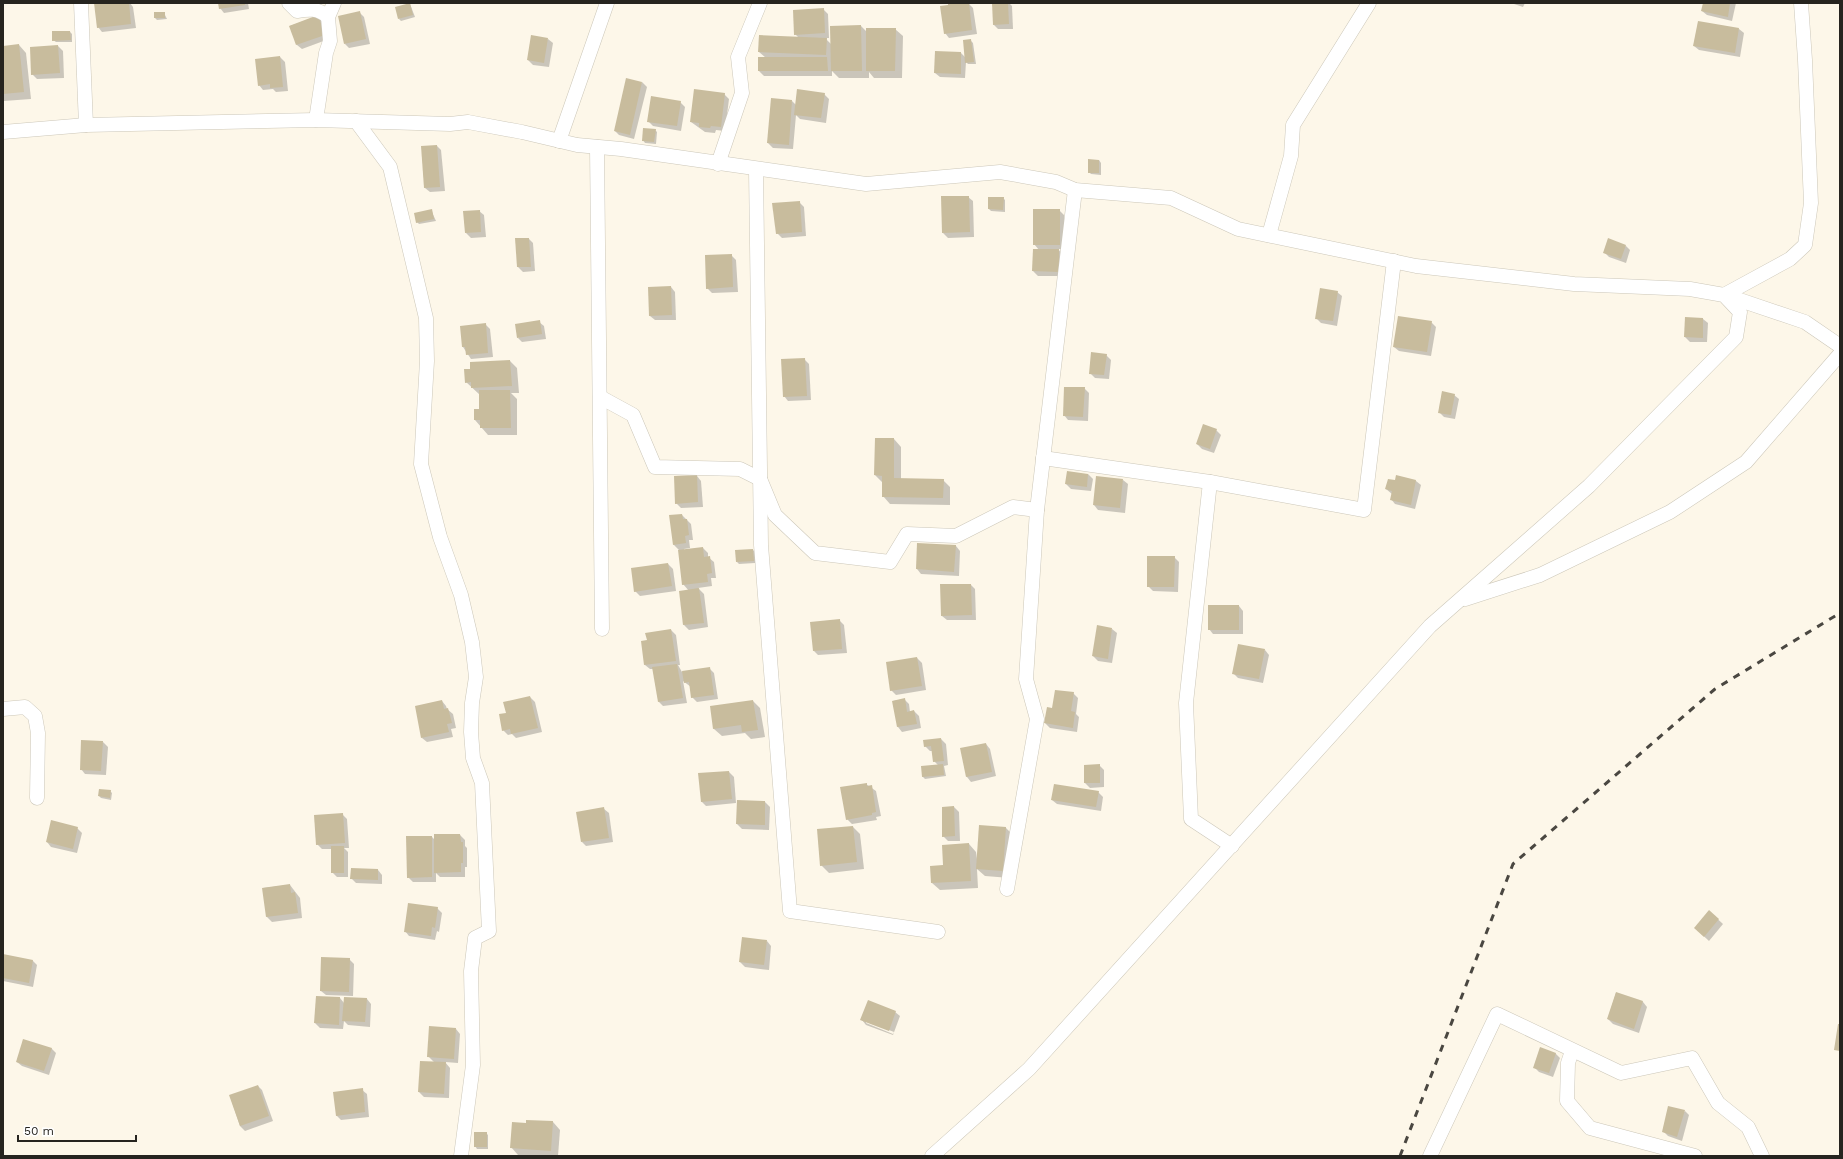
<svg xmlns="http://www.w3.org/2000/svg" width="1843" height="1159" viewBox="0 0 1843 1159" font-family="'Work Sans',sans-serif">
<style>
.shadow{fill:#0003;fill-rule:evenodd}
.building{fill:#c8bc9d}
.lines{fill:none;stroke-linecap:round;stroke-linejoin:round}
.street-casing{stroke:#ccc7b9;stroke-width:15}
.street{stroke:#fff;stroke-width:14}
.rail{stroke:#4a4741;stroke-width:3;stroke-dasharray:7 7;stroke-linecap:butt}
</style>
<rect width="100%" height="100%" fill="#fdf7e9"/>
<g class="shadow">
<path d="M102,3H130L133,7L136,28L102,32L98,27Z"/>
<path d="M219,3H248L249,9L224,13L220,8Z"/>
<path d="M949,3H968L973,8L977,34L949,38L945,33Z"/>
<path d="M993,3H1009L1012,6L1013,29H998L994,25Z"/>
<path d="M1511,3H1525L1523,7Z"/>
<path d="M1704,3H1736L1732,21L1707,15L1702,11Z"/>
<path d="M410,4L415,17L401,21L399,19Z"/>
<path d="M823,9L828,14L829,38H825L832,45L861,26L867,32L895,29L903,36L902,78H874L869,72V78H839L832,71V76H764L759,71L766,58L759,52L799,38L795,34Z"/>
<path d="M359,12L364,17L370,44L349,48L345,44Z"/>
<path d="M164,13L167,19L157,20L155,18Z"/>
<path d="M318,16L322,21L329,39L302,49L297,45L290,26Z"/>
<path d="M1739,29L1744,33L1740,57L1699,50L1694,46Z"/>
<path d="M70,32L72,34V42H56L53,40Z"/>
<path d="M548,39L553,43L549,67L533,65L528,60Z"/>
<path d="M971,41L973,43L976,64H968L966,62L965,78L940,77L935,73L961,53L966,58Z"/>
<path d="M19,45L26,53L31,99L4,101L3,47Z"/>
<path d="M58,46L63,51L64,78L37,79L32,74Z"/>
<path d="M280,57L285,62L288,91L276,92L273,89L263,90L259,85Z"/>
<path d="M642,82L647,87L634,139L619,135L615,131Z"/>
<path d="M724,94L729,99L725,131L716,130L715,133L705,132L691,122Z"/>
<path d="M824,94L829,99L826,123L800,119L796,115L793,149L773,148L768,143L792,101L796,105Z"/>
<path d="M680,102L685,107L681,131L653,126L648,121Z"/>
<path d="M655,130L657,132L656,144L645,143L643,140Z"/>
<path d="M437,146L441,150L445,191L430,192L425,188Z"/>
<path d="M1089,160H1099L1101,163V175L1091,174L1089,172Z"/>
<path d="M968,197L973,201L974,237L948,238L943,233Z"/>
<path d="M1003,198L1005,200V212L991,211L989,209Z"/>
<path d="M799,202L804,207L806,236L782,238L777,233Z"/>
<path d="M431,210L436,221L419,224L417,222Z"/>
<path d="M1059,210L1064,215V249H1058L1063,255V276H1038L1033,271L1039,250L1034,244Z"/>
<path d="M479,211L484,215L486,237L471,238L466,233Z"/>
<path d="M529,239L533,243L535,271L523,272L518,267Z"/>
<path d="M1626,246L1630,250L1626,263L1609,257L1604,252Z"/>
<path d="M731,255L736,260L738,292L712,293L707,288Z"/>
<path d="M671,287L675,292L676,320H655L650,316Z"/>
<path d="M1337,292L1342,296L1337,326L1321,323L1316,318Z"/>
<path d="M1703,319L1708,323L1707,342H1690L1685,337Z"/>
<path d="M539,322L544,326L546,339L522,342L518,338Z"/>
<path d="M1431,322L1436,327L1431,356L1399,351L1394,347Z"/>
<path d="M485,324L490,329L493,357L471,359L463,347Z"/>
<path d="M1106,355L1111,360L1109,379L1095,378L1090,373Z"/>
<path d="M804,359L809,364L811,400L788,401L784,396Z"/>
<path d="M510,361L517,368L519,393H511L517,399V435H488L475,420V410H480V395L466,382Z"/>
<path d="M1084,388L1089,393L1088,421L1068,420L1064,415Z"/>
<path d="M1454,395L1459,399L1455,419L1444,417L1439,412Z"/>
<path d="M1216,430L1221,435L1214,453L1202,449L1197,444Z"/>
<path d="M894,439L901,447V479L943,480L950,487V505L890,504L883,496L882,482L875,475Z"/>
<path d="M1088,474L1093,479L1091,491L1071,489L1066,484Z"/>
<path d="M697,476L701,481L703,507L681,508L676,503Z"/>
<path d="M1397,476L1416,481L1421,485L1415,509L1395,504L1391,499L1392,494L1386,489L1396,482Z"/>
<path d="M1123,480L1128,484L1125,513L1098,510L1094,505Z"/>
<path d="M682,515L691,524L693,540H689L690,548L684,549V551L703,548L708,553V557L714,562L716,578H711L712,586L698,588L704,594L708,627L689,630L684,625L689,591L683,584L680,551L674,545L670,516Z"/>
<path d="M918,544L956,546L960,551L959,576L921,574L917,569Z"/>
<path d="M753,550L755,552V563L739,564L737,562Z"/>
<path d="M1174,557L1179,562L1178,592L1153,591L1148,586Z"/>
<path d="M668,564L673,569L676,591L640,596L635,591Z"/>
<path d="M971,585L975,589L976,620H947L942,616Z"/>
<path d="M1239,606L1243,611V634H1213L1209,629Z"/>
<path d="M839,620L844,625L847,653L818,655L814,651Z"/>
<path d="M1112,629L1117,633L1112,663L1098,661L1093,656Z"/>
<path d="M671,630L676,635L680,665H678L682,672L709,668L714,673L718,699L697,702L692,697L691,687L683,681L687,703L663,706L659,702L654,669H650L645,665L648,641Z"/>
<path d="M1265,650L1269,655L1263,683L1238,678L1233,673Z"/>
<path d="M917,658L922,663L926,690L896,695L891,690Z"/>
<path d="M1073,693L1078,698L1076,714L1079,717L1077,732L1050,728L1045,723Z"/>
<path d="M530,697L535,702L542,732L516,738L512,734L508,735L503,730L507,713Z"/>
<path d="M904,699L909,704L910,712L914,711L919,716L921,728L902,732L898,727L893,701Z"/>
<path d="M442,701L446,706L447,709L453,714L456,728L451,729L453,737L427,742L422,738Z"/>
<path d="M753,701L760,708L765,737L751,739L745,733L722,736L714,729L711,707Z"/>
<path d="M941,739L946,744L948,765L944,766L946,776L925,779L923,777L922,767L938,765L934,761L932,751H930L925,746Z"/>
<path d="M103,742L108,747L106,775L85,774L81,769Z"/>
<path d="M986,744L990,749L996,776L971,782L967,777L961,749Z"/>
<path d="M1099,765L1104,770V787L1090,788L1085,783Z"/>
<path d="M729,772L734,777L736,803L706,806L701,801Z"/>
<path d="M866,784L876,791L881,816L876,817L877,820L852,824L847,819Z"/>
<path d="M110,791L112,793L111,800L101,798L99,796Z"/>
<path d="M1098,792L1103,797L1101,811L1057,804L1052,800Z"/>
<path d="M765,802L770,807L769,830L742,829L737,824Z"/>
<path d="M954,807L959,812L960,841H948L943,836Z"/>
<path d="M604,809L609,813L613,842L586,846L582,842Z"/>
<path d="M342,814L347,819L349,848H344L348,852V877H337L332,872V849H322L317,844Z"/>
<path d="M980,826L1006,828L1013,835L1010,878L985,876L977,869L978,888L940,890L932,883L944,866L969,844L976,852L977,859Z"/>
<path d="M853,827L860,834L864,869L829,873L821,865Z"/>
<path d="M77,828L82,833L77,853L51,847L47,842Z"/>
<path d="M460,835L465,840V846L467,848V867H465V877H440L436,873V882H413L408,877L432,837L435,840Z"/>
<path d="M378,870L382,875V884L356,883L351,878Z"/>
<path d="M290,885L300,898L302,918L272,922L267,917L263,888Z"/>
<path d="M437,908L442,913L439,932L437,931L435,940L409,936L405,931Z"/>
<path d="M1709,911L1723,924L1709,941L1695,928Z"/>
<path d="M767,941L771,946L769,970L745,967L740,962Z"/>
<path d="M3,955L33,961L37,965L33,987L3,981Z"/>
<path d="M349,959L354,964L353,996L326,995L321,991Z"/>
<path d="M1616,993L1643,1002L1647,1007L1639,1033L1613,1024L1608,1019Z"/>
<path d="M317,997L340,998L344,1003L367,999L371,1004L370,1027L348,1025L344,1021L343,1029L320,1028L315,1023Z"/>
<path d="M895,1012L900,1016L893,1035L866,1025L862,1020ZM866,1021L894,1032L893,1034L866,1023Z"/>
<path d="M456,1029L460,1034L458,1063L445,1062L450,1068L449,1098L424,1097L419,1092L434,1062L428,1056Z"/>
<path d="M51,1048L56,1053L49,1075L22,1066L17,1062Z"/>
<path d="M1555,1053L1560,1058L1553,1077L1539,1072L1534,1067Z"/>
<path d="M258,1086L262,1090L273,1121L245,1131L240,1126L230,1096Z"/>
<path d="M362,1090L367,1094L369,1117L341,1120L336,1115Z"/>
<path d="M1685,1111L1689,1115L1682,1141L1668,1136L1663,1131Z"/>
<path d="M553,1122L560,1130L558,1156L518,1155L511,1147L527,1124Z"/>
<path d="M486,1133L488,1135V1149H477L475,1146Z"/>
</g>
<g class="building">
<path d="M94,3H129L131,24L97,28Z"/>
<path d="M218,3H245V5L219,9Z"/>
<path d="M410,3L413,15L398,19L395,7Z"/>
<path d="M948,3H969L972,30L944,34L940,6L948,5Z"/>
<path d="M992,3H1008L1009,24L993,25Z"/>
<path d="M1703,3H1730L1728,17L1701,11Z"/>
<path d="M824,8L825,33L794,35L793,10Z"/>
<path d="M360,11L366,39L344,44L338,16Z"/>
<rect x="154" y="12" width="11" height="6"/>
<path d="M318,15L325,35L296,45L289,26Z"/>
<path d="M1698,21L1739,28L1735,53L1693,46Z"/>
<path d="M861,25L862,71H831L830,26Z"/>
<path d="M866,28H896L895,71H866Z"/>
<path d="M52,31H70L71,40L52,41Z"/>
<path d="M531,35L548,38L544,63L527,60Z"/>
<path d="M759,35L827,38L826,55L758,52Z"/>
<path d="M971,39L974,62L965,63L963,40Z"/>
<path d="M19,44L24,92L3,94V46Z"/>
<path d="M58,45L60,73L31,75L30,47Z"/>
<path d="M935,51L961,52V74L934,73Z"/>
<path d="M280,56L283,87L270,88V84L258,86L255,59Z"/>
<path d="M758,57H827L828,71H758Z"/>
<path d="M626,78L642,82L630,135L614,131Z"/>
<path d="M694,89L725,93L721,127L711,126L710,128L699,127V123L690,122Z"/>
<path d="M797,89L825,93L821,118L794,115Z"/>
<path d="M651,96L681,101L677,126L647,122Z"/>
<path d="M771,98L792,100L789,145L767,143Z"/>
<path d="M643,128L656,129L654,142L642,141Z"/>
<path d="M437,145L440,187L424,188L421,146Z"/>
<path d="M1088,159L1099,160V173H1088Z"/>
<path d="M941,196H969L970,232L942,233Z"/>
<path d="M988,197H1004L1003,210L988,209Z"/>
<path d="M800,201L802,232L776,234L772,203Z"/>
<path d="M432,209L434,219L416,223L414,213Z"/>
<rect x="1033" y="209" width="27" height="36"/>
<path d="M480,210L481,232L465,233L463,211Z"/>
<path d="M515,238H529L531,267H517Z"/>
<path d="M1608,238L1626,245L1621,259L1603,253Z"/>
<path d="M1033,249H1059V272L1032,271Z"/>
<path d="M732,254L733,287L706,289L705,255Z"/>
<path d="M671,286L672,315L649,316L648,287Z"/>
<path d="M1320,288L1338,291L1333,321L1315,319Z"/>
<path d="M1398,316L1432,321L1427,352L1393,347Z"/>
<path d="M1685,317L1703,318V338L1684,337Z"/>
<path d="M540,320L542,334L517,338L515,324Z"/>
<path d="M486,323L488,353L466,355L465,347H462L460,326Z"/>
<path d="M1091,352L1107,354L1104,375L1089,374Z"/>
<path d="M805,358L807,396L783,397L781,359Z"/>
<path d="M510,360L512,386L471,388V382L465,383L464,369H470V362Z"/>
<path d="M1064,387H1085L1083,417L1063,416Z"/>
<path d="M479,390H510L511,428H480V420H474V409H479Z"/>
<path d="M1442,391L1455,394L1451,415L1438,413Z"/>
<path d="M1203,424L1217,429L1210,449L1196,444Z"/>
<path d="M875,438H894V478L944,479L943,498L882,497V476L874,475Z"/>
<path d="M1067,471L1088,474L1087,487L1065,484Z"/>
<path d="M697,475L698,502L675,504L674,476Z"/>
<path d="M1396,475L1416,480L1411,505L1390,500L1392,491L1385,489L1388,479L1395,480Z"/>
<path d="M1096,476L1123,479L1120,508L1093,505Z"/>
<path d="M682,514L683,519H687L689,535L685,536L686,543L673,545L669,515Z"/>
<path d="M917,543L956,545L954,572L916,569Z"/>
<path d="M703,547L704,557L710,556L712,573L707,574L708,582L682,585L678,550Z"/>
<path d="M753,549L754,561L736,562L735,550Z"/>
<path d="M1147,556H1175L1174,587H1147Z"/>
<path d="M668,563L672,586L634,592L631,568Z"/>
<path d="M940,584H971L972,615L941,616Z"/>
<path d="M699,588L704,623L683,625L679,591Z"/>
<rect x="1208" y="605" width="31" height="25"/>
<path d="M840,619L842,649L813,651L810,622Z"/>
<path d="M1097,625L1112,628L1108,659L1092,656Z"/>
<path d="M671,629L676,661L644,665L641,641L647,640L645,633Z"/>
<path d="M1238,644L1265,649L1259,679L1232,674Z"/>
<path d="M917,657L922,686L890,691L886,662Z"/>
<path d="M677,664L683,698L658,702L652,667Z"/>
<path d="M710,667L714,695L691,698L689,682L684,683L682,671Z"/>
<path d="M1055,690L1074,692L1071,711L1075,712L1073,728L1044,723L1047,707L1052,708Z"/>
<path d="M530,696L538,728L511,734L510,729L502,731L499,714L506,713L503,702Z"/>
<path d="M905,698L907,712L914,710L917,724L897,727L892,701Z"/>
<path d="M442,700L444,709L448,708L452,723L447,724L449,732L421,738L415,706Z"/>
<path d="M753,700L758,730L742,732L741,725L713,729L710,706Z"/>
<path d="M941,738L944,761L933,762L931,746L924,747L923,740Z"/>
<path d="M81,740L103,741L101,771L80,770Z"/>
<path d="M986,743L992,772L966,777L960,748Z"/>
<path d="M943,764L944,775L922,777L921,766Z"/>
<path d="M1100,764V783H1084V765Z"/>
<path d="M729,771L732,799L701,802L698,773Z"/>
<path d="M867,783V786L872,785L876,812L872,813V815L846,820L840,787Z"/>
<path d="M1054,784L1099,791L1096,807L1051,800Z"/>
<path d="M99,789L111,790L110,798L98,796Z"/>
<path d="M737,800L765,801V825L736,824Z"/>
<path d="M954,806L955,836L942,837V807Z"/>
<path d="M604,807L609,838L581,842L576,812Z"/>
<path d="M343,813L345,843L316,845L314,815Z"/>
<path d="M51,820L78,827L73,849L46,842Z"/>
<path d="M979,825L1006,827L1003,871L976,869Z"/>
<path d="M853,826L857,862L820,866L817,829Z"/>
<path d="M434,834H460L461,842H463V863H461V872L434,873Z"/>
<path d="M406,836H432V877L407,878Z"/>
<path d="M969,843L971,881L931,883L930,866L943,865L942,845Z"/>
<rect x="331" y="846" width="13" height="27"/>
<path d="M351,868L378,869V880L350,879Z"/>
<path d="M290,884L291,893L295,892L298,913L266,917L262,888Z"/>
<path d="M408,903L438,907L435,928L432,927L431,936L404,932Z"/>
<path d="M1709,910L1719,919L1704,937L1694,928Z"/>
<path d="M742,937L767,940L764,965L739,962Z"/>
<path d="M3,954L33,960L29,983L3,978Z"/>
<path d="M321,957L350,958L349,992L320,991Z"/>
<path d="M1616,992L1643,1001L1634,1029L1607,1019Z"/>
<path d="M316,996L340,997L339,1025L314,1023Z"/>
<path d="M344,997L367,998L365,1022L342,1021Z"/>
<path d="M868,1000L896,1011L889,1031L860,1020Z"/>
<path d="M1838,1024H1840V1051L1834,1050Z"/>
<path d="M429,1026L456,1028L454,1059L427,1057Z"/>
<path d="M23,1039L52,1048L44,1071L16,1062Z"/>
<path d="M1540,1047L1556,1053L1549,1073L1533,1068Z"/>
<path d="M420,1061L446,1062L444,1094L418,1092Z"/>
<path d="M258,1085L269,1116L240,1126L229,1095Z"/>
<path d="M363,1088L365,1112L336,1116L333,1092Z"/>
<path d="M1668,1106L1685,1110L1677,1137L1662,1132Z"/>
<path d="M526,1120L553,1121L551,1151L510,1148L512,1122L526,1123Z"/>
<rect x="474" y="1132" width="13" height="15"/>
</g>
<g class="lines">
<defs>
<g id="street">
<path d="M81,3L86,125"/>
<path d="M289,3L297,11C309,9 318,8 328,17"/>
<path d="M316,120L326,53L330,41L328,17L334,3"/>
<path d="M356,121L390,167L426,318L427,361L421,464L440,537L461,595L472,642L476,677L472,703L471,732L473,758L482,783L489,931L475,938L471,971L473,1065L461,1156"/>
<path d="M3,132L86,125L316,120L450,124L468,122L522,132L577,145L621,149L866,184L1000,172L1056,182L1075,190L1171,198L1238,229L1416,266L1574,284L1690,289L1724,295L1740,312L1736,337L1589,486L1430,626L1029,1069L932,1156"/>
<path d="M559,141L607,3"/>
<path d="M597,147L602,629"/>
<path d="M718,164L742,93L738,57L760,3"/>
<path d="M756,169L761,545L790,911L938,932"/>
<path d="M1269,235L1291,156L1293,125L1369,3"/>
<path d="M1724,295L1790,259L1805,245L1811,203L1805,60L1801,3"/>
<path d="M1725,295L1805,322L1840,346"/>
<path d="M600,397L633,415L655,467L740,469L760,479L775,515L815,553L890,562L907,534L956,536L1013,507L1037,510"/>
<path d="M1043,458L1210,482L1364,510L1394,261"/>
<path d="M1210,482L1186,703L1191,819L1232,846"/>
<path d="M1465,599L1540,575L1670,512L1746,462L1840,354"/>
<path d="M3,709L25,707L35,716L38,733L37,798"/>
<path d="M1007,889L1037,719L1026,679L1037,510L1075,190"/>
<path d="M1572,1051L1568,1063L1567,1101L1590,1128L1695,1156"/>
<path d="M1430,1156L1497,1014L1621,1073L1692,1058L1718,1103L1748,1127L1762,1156"/>
</g>
</defs>
<use href="#street" class="street-casing"/>
<use href="#street" class="street"/>
<path class="rail" d="M1400,1156L1513,864L1715,689L1840,613"/>
</g>
<rect width="1843" height="1159" fill="none" stroke="#26241f" stroke-width="8"/>
<path d="M18 1135v6h118v-6" fill="none" stroke="#26241f" stroke-width="2"/>
<text x="24" y="1135" font-size="12" fill="#26241f" stroke="#ffffff" stroke-width="3" paint-order="stroke">50 m</text>
</svg>
